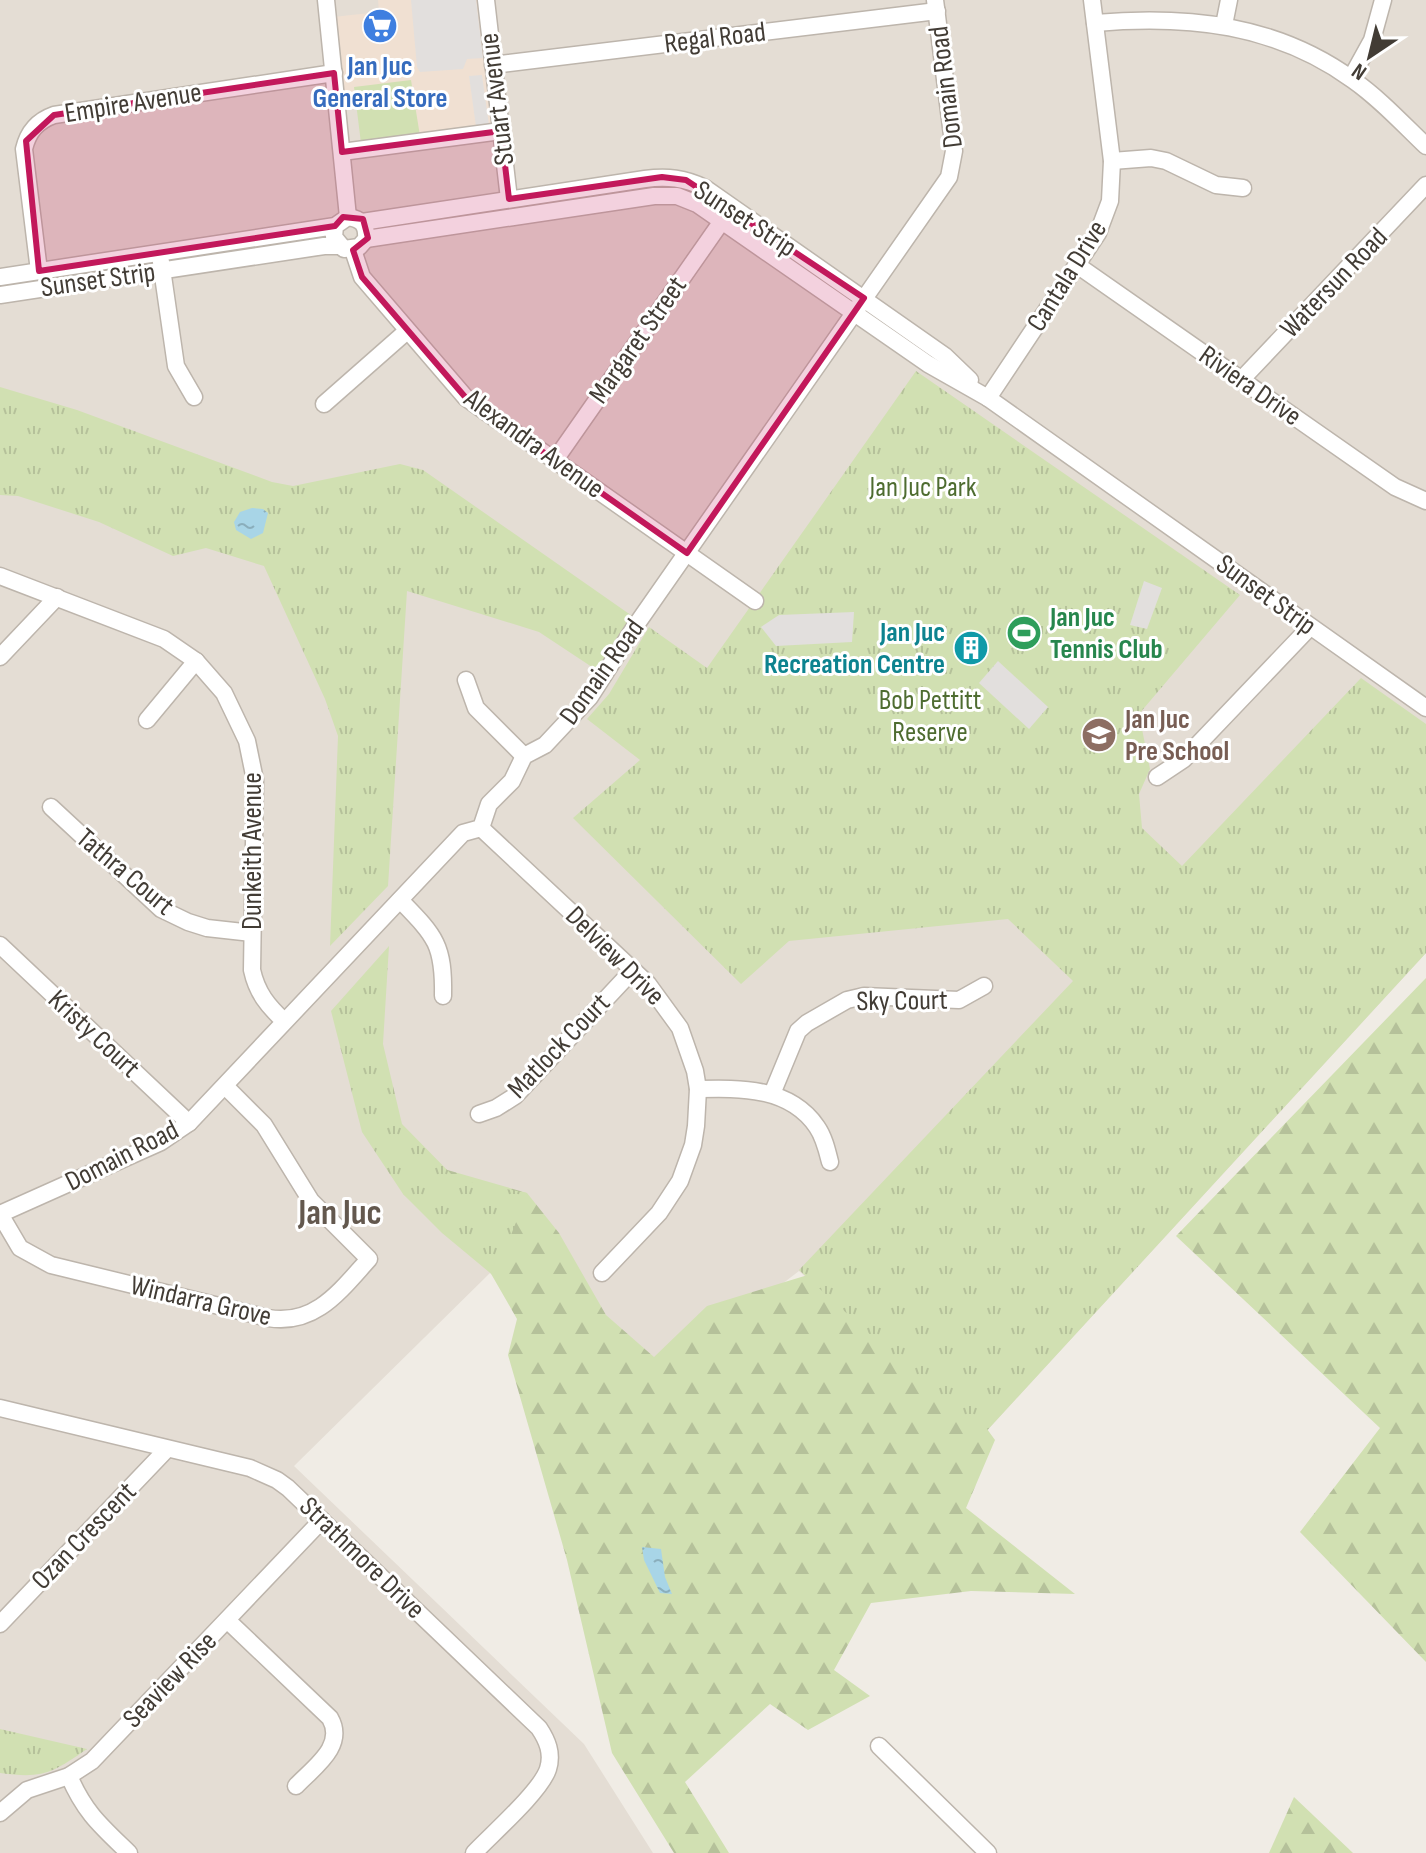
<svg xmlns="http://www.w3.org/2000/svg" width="1426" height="1853" viewBox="0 0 1426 1853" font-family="'Sofia Sans Condensed',sans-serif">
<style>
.residential{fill:#e4ddd4}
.commercial{fill:#f0e0d2}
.grass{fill:#d1e0b2}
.forest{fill:url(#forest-firs)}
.park{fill:url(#park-tufts)}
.parking{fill:#e2dfdd}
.water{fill:url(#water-ripples)}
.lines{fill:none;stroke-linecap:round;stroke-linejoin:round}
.minor-casing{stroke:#bdb5ac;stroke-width:19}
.minor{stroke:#fff;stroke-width:16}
.marked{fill:#c2185b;fill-opacity:0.2;stroke:#c2185b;stroke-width:6;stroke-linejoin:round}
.labels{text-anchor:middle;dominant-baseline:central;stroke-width:6;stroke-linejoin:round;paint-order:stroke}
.street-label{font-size:28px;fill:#423c35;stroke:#fff}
.shop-label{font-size:28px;font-weight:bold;fill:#366cbe;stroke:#fff}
.park-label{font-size:28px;fill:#4e6c30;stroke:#fff}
.leisure-label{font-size:28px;font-weight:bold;fill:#27864d;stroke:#fff;text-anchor:start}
.culture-label{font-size:28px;font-weight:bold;fill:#0d838f;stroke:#fff;text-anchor:end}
.education-label{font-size:28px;font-weight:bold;fill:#785e54;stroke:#fff;text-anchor:start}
.district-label{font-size:36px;font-weight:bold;fill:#63584e;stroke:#fff}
</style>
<defs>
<pattern id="forest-firs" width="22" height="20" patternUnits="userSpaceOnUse" patternTransform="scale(2)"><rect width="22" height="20" fill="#d1e0b2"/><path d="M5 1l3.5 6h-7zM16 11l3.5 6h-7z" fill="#b5c19a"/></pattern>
<pattern id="park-tufts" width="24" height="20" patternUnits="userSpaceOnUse" patternTransform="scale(2)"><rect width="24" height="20" fill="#d1e0b2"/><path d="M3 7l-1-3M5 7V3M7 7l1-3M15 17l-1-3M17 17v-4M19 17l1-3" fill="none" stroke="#b5c19a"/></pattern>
<pattern id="water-ripples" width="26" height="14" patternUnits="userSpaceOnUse" patternTransform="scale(2)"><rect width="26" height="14" fill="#a8d5e7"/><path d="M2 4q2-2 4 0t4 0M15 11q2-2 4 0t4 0" fill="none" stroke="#8aaebc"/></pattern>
</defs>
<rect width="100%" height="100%" fill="#f0ece5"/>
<path class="residential" d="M0,0H1426V953L982,1436L799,1271L653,1382L490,1273L294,1466L584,1744L653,1853H0Z"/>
<path class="commercial" d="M378,0H481L497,128L413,139L407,90L343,97L333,17L379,12Z"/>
<path class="grass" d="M411,80L420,136L361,143L354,87Z"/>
<g class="forest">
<path d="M1426,978V1662L1300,1532L1380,1428L1176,1236Z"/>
<path d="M437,1167L527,1193L559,1233L606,1315L654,1357L707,1306L811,1274L937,1360L995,1440L966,1508L1075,1594L971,1591L871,1603L834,1670L870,1696L808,1730L770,1704L685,1782L729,1853H674L612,1753L567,1560L508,1355L517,1319L490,1272L403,1194Z"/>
<path d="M1294,1797L1353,1853H1269Z"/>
</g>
<g class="park">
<path d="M916,371L1240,595L1139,714L1150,769L1139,794L1142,828L1182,866L1361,678L1426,724V953L982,1436L799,1270L1073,981L1008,919L789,941L741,984L573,818L640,760L587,719L609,694L649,627L707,668Z"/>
<path d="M0,387L77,410L272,482L293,486L400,464L423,470L635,618L598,671L539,632L407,591L388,886L330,946L338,736L325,699L264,566L206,548L173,556L99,522L18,496L0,495Z"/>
<path d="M389,946L383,1044L402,1124L456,1179L527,1193L495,1277L442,1233L403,1194L362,1132L331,1011Z"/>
<path d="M0,1729L87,1749C52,1773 43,1779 0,1773Z"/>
</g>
<g class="parking">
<path d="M411,0H476L483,58L467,59L463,69L420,72L417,67Z"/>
<path d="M482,75L489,125L476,127L469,76Z"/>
<path d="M1144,581L1162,588L1147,629L1130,625Z"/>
<path d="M854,612L852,642L776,646L761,627L779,615Z"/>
<path d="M998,661L1048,707L1029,729L979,683Z"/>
</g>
<g class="water">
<path d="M252,508L263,509L268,513L263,533L251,539L236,530L234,522L240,512Z"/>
<path d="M642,1547L661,1549L665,1577L672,1594L660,1593L644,1560Z"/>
</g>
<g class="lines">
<defs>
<g id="minor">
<path d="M326,0L348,217"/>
<path d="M486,0L509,199"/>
<path d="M1095,23C1187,15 1276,24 1353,80C1380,99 1402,123 1426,146"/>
<path d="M1224,25L1229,0"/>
<path d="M493,65L937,11"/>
<path d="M1351,78L1372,40L1383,0"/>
<path d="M342,152L501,131"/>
<path d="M1112,161L1151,158L1166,161L1216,185L1243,188"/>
<path d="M362,222L645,179C667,176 685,178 705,188L945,356L970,380"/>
<path d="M366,239L654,196H677L697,204L928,364L988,398L1426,708"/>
<path d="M353,250L362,277L466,398L755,601"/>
<path d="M161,262L176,366L194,397"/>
<path d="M1077,265L1395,487L1426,501"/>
<path d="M39,271L24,149C28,132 37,121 54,115L334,73"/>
<path d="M0,277L335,226L348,217C362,219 367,225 366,239L359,247L344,249L334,237L335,226"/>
<path d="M0,295L324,246H339"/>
<path d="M1241,380L1426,185"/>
<path d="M988,398L1098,233L1110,201L1112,161L1092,0"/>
<path d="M324,404L407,331"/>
<path d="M555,460L722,221"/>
<path d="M0,576L164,639L196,661L224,693L247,741L255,780L252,970C257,993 268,1006 284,1021"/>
<path d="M0,657L57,597"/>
<path d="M466,680L476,708L524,756"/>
<path d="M147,720L196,661"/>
<path d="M1157,777L1184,759L1310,627"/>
<path d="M51,807L161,909L188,922L207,928L252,933"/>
<path d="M481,828L648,984L680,1028L695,1071L698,1089L696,1126L693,1145L680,1181L659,1213L602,1273"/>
<path d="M400,900C435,936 444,944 443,996"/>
<path d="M0,945L189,1123"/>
<path d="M698,1089C740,1088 790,1087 817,1127C824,1137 827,1150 830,1162"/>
<path d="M772,1094L798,1031L807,1023L847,1000L864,996L959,1000L984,986"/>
<path d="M479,1114L496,1108L515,1096L633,970"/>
<path d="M0,1214L161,1142L189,1123L463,833L481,828L489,804L512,781L524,756L545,745L590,697L634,628L949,177L954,151L935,0"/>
<path d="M0,1214L20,1248L51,1265L268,1318C315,1326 340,1291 369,1259L311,1201L264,1125L225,1086"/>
<path d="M0,1408L250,1468L277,1480L288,1488L539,1728C547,1740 553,1753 548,1769C541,1791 492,1834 474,1853"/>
<path d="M227,1620L330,1718C346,1746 314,1767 296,1786"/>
<path d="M0,1624L167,1449"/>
<path d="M879,1746L988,1853"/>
<path d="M69,1776C85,1813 101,1826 129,1853"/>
<path d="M0,1813L27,1790L69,1776L92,1761L322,1520"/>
</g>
</defs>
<use href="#minor" class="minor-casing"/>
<use href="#minor" class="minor"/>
</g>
<path class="marked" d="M334,73L342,152L501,131L509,199L662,177L686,180L864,298L687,553L466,398L362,277L353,250L368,238L363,219L343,217L335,226L39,271L26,141L54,115Z"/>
<defs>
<symbol id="supermarket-disc" viewBox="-11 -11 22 22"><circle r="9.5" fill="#3f7fe0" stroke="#fff"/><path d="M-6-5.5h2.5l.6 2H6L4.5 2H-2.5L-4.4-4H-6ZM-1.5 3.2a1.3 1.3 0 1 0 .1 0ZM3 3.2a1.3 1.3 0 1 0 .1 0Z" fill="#fff"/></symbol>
<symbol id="stadium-disc" viewBox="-11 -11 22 22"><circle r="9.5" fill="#2e9e5b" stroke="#fff"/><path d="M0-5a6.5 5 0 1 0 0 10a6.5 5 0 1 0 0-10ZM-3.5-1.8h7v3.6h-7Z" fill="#fff"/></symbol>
<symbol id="building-disc" viewBox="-11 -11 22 22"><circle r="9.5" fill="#0f9aa8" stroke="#fff"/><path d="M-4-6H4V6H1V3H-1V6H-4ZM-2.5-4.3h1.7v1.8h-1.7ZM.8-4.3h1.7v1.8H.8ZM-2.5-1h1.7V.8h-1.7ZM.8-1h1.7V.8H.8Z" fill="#fff"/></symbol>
<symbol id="school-disc" viewBox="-11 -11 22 22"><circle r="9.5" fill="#8d6e63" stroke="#fff"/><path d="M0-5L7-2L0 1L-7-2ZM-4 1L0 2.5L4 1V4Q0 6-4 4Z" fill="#fff"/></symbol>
</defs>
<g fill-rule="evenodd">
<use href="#supermarket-disc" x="360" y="6" width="40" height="40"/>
<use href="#stadium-disc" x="1004" y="613" width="40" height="40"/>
<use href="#building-disc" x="951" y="628" width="40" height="40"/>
<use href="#school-disc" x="1079" y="715" width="40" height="40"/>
</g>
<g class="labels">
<g class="street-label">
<text transform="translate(715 38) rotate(-7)">Regal Road</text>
<text transform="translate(946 87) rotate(-97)">Domain Road</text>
<text transform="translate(497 99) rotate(-97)">Stuart Avenue</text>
<text transform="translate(133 103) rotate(-9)">Empire Avenue</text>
<text transform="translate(745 219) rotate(33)">Sunset Strip</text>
<text transform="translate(1067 276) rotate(-58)">Cantala Drive</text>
<text transform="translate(98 280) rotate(-8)">Sunset Strip</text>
<text transform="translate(1334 283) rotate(-46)">Watersun Road</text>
<text transform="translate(638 340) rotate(-55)">Margaret Street</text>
<text transform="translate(1250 386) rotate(35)">Riviera Drive</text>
<text transform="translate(534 444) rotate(36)">Alexandra Avenue</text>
<text transform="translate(1266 595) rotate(36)">Sunset Strip</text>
<text transform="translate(602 672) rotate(-54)">Domain Road</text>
<text transform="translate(252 851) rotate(-90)">Dunkeith Avenue</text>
<text transform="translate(125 872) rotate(40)">Tathra Court</text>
<text transform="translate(615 956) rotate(45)">Delview Drive</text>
<text transform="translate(902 1001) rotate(-1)">Sky Court</text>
<text transform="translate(94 1034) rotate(43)">Kristy Court</text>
<text transform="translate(559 1046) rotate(-46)">Matlock Court</text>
<text transform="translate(122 1156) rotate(-27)">Domain Road</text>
<text transform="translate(201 1301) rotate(13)">Windarra Grove</text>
<text transform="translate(84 1536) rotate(-46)">Ozan Crescent</text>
<text transform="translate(362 1558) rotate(44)">Strathmore Drive</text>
<text transform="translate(170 1680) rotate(-46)">Seaview Rise</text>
</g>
<g class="shop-label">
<text x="380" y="66">Jan Juc<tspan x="380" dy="32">General Store</tspan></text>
</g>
<g class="park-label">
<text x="923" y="487">Jan Juc Park</text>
<text x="930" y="700">Bob Pettitt<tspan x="930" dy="32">Reserve</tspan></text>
</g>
<g class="leisure-label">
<text x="1050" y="617">Jan Juc<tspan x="1050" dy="32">Tennis Club</tspan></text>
</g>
<g class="culture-label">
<text x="945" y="632">Jan Juc<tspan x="945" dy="32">Recreation Centre</tspan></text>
</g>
<g class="education-label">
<text x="1125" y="719">Jan Juc<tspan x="1125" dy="32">Pre School</tspan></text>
</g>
<g class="district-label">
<text x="340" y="1213">Jan Juc</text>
</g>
</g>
<g transform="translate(1370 56) rotate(215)" stroke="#ffffff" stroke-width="6" paint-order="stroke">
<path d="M0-6L14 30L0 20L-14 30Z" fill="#423c35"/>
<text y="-12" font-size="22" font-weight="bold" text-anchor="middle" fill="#423c35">N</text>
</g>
</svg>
